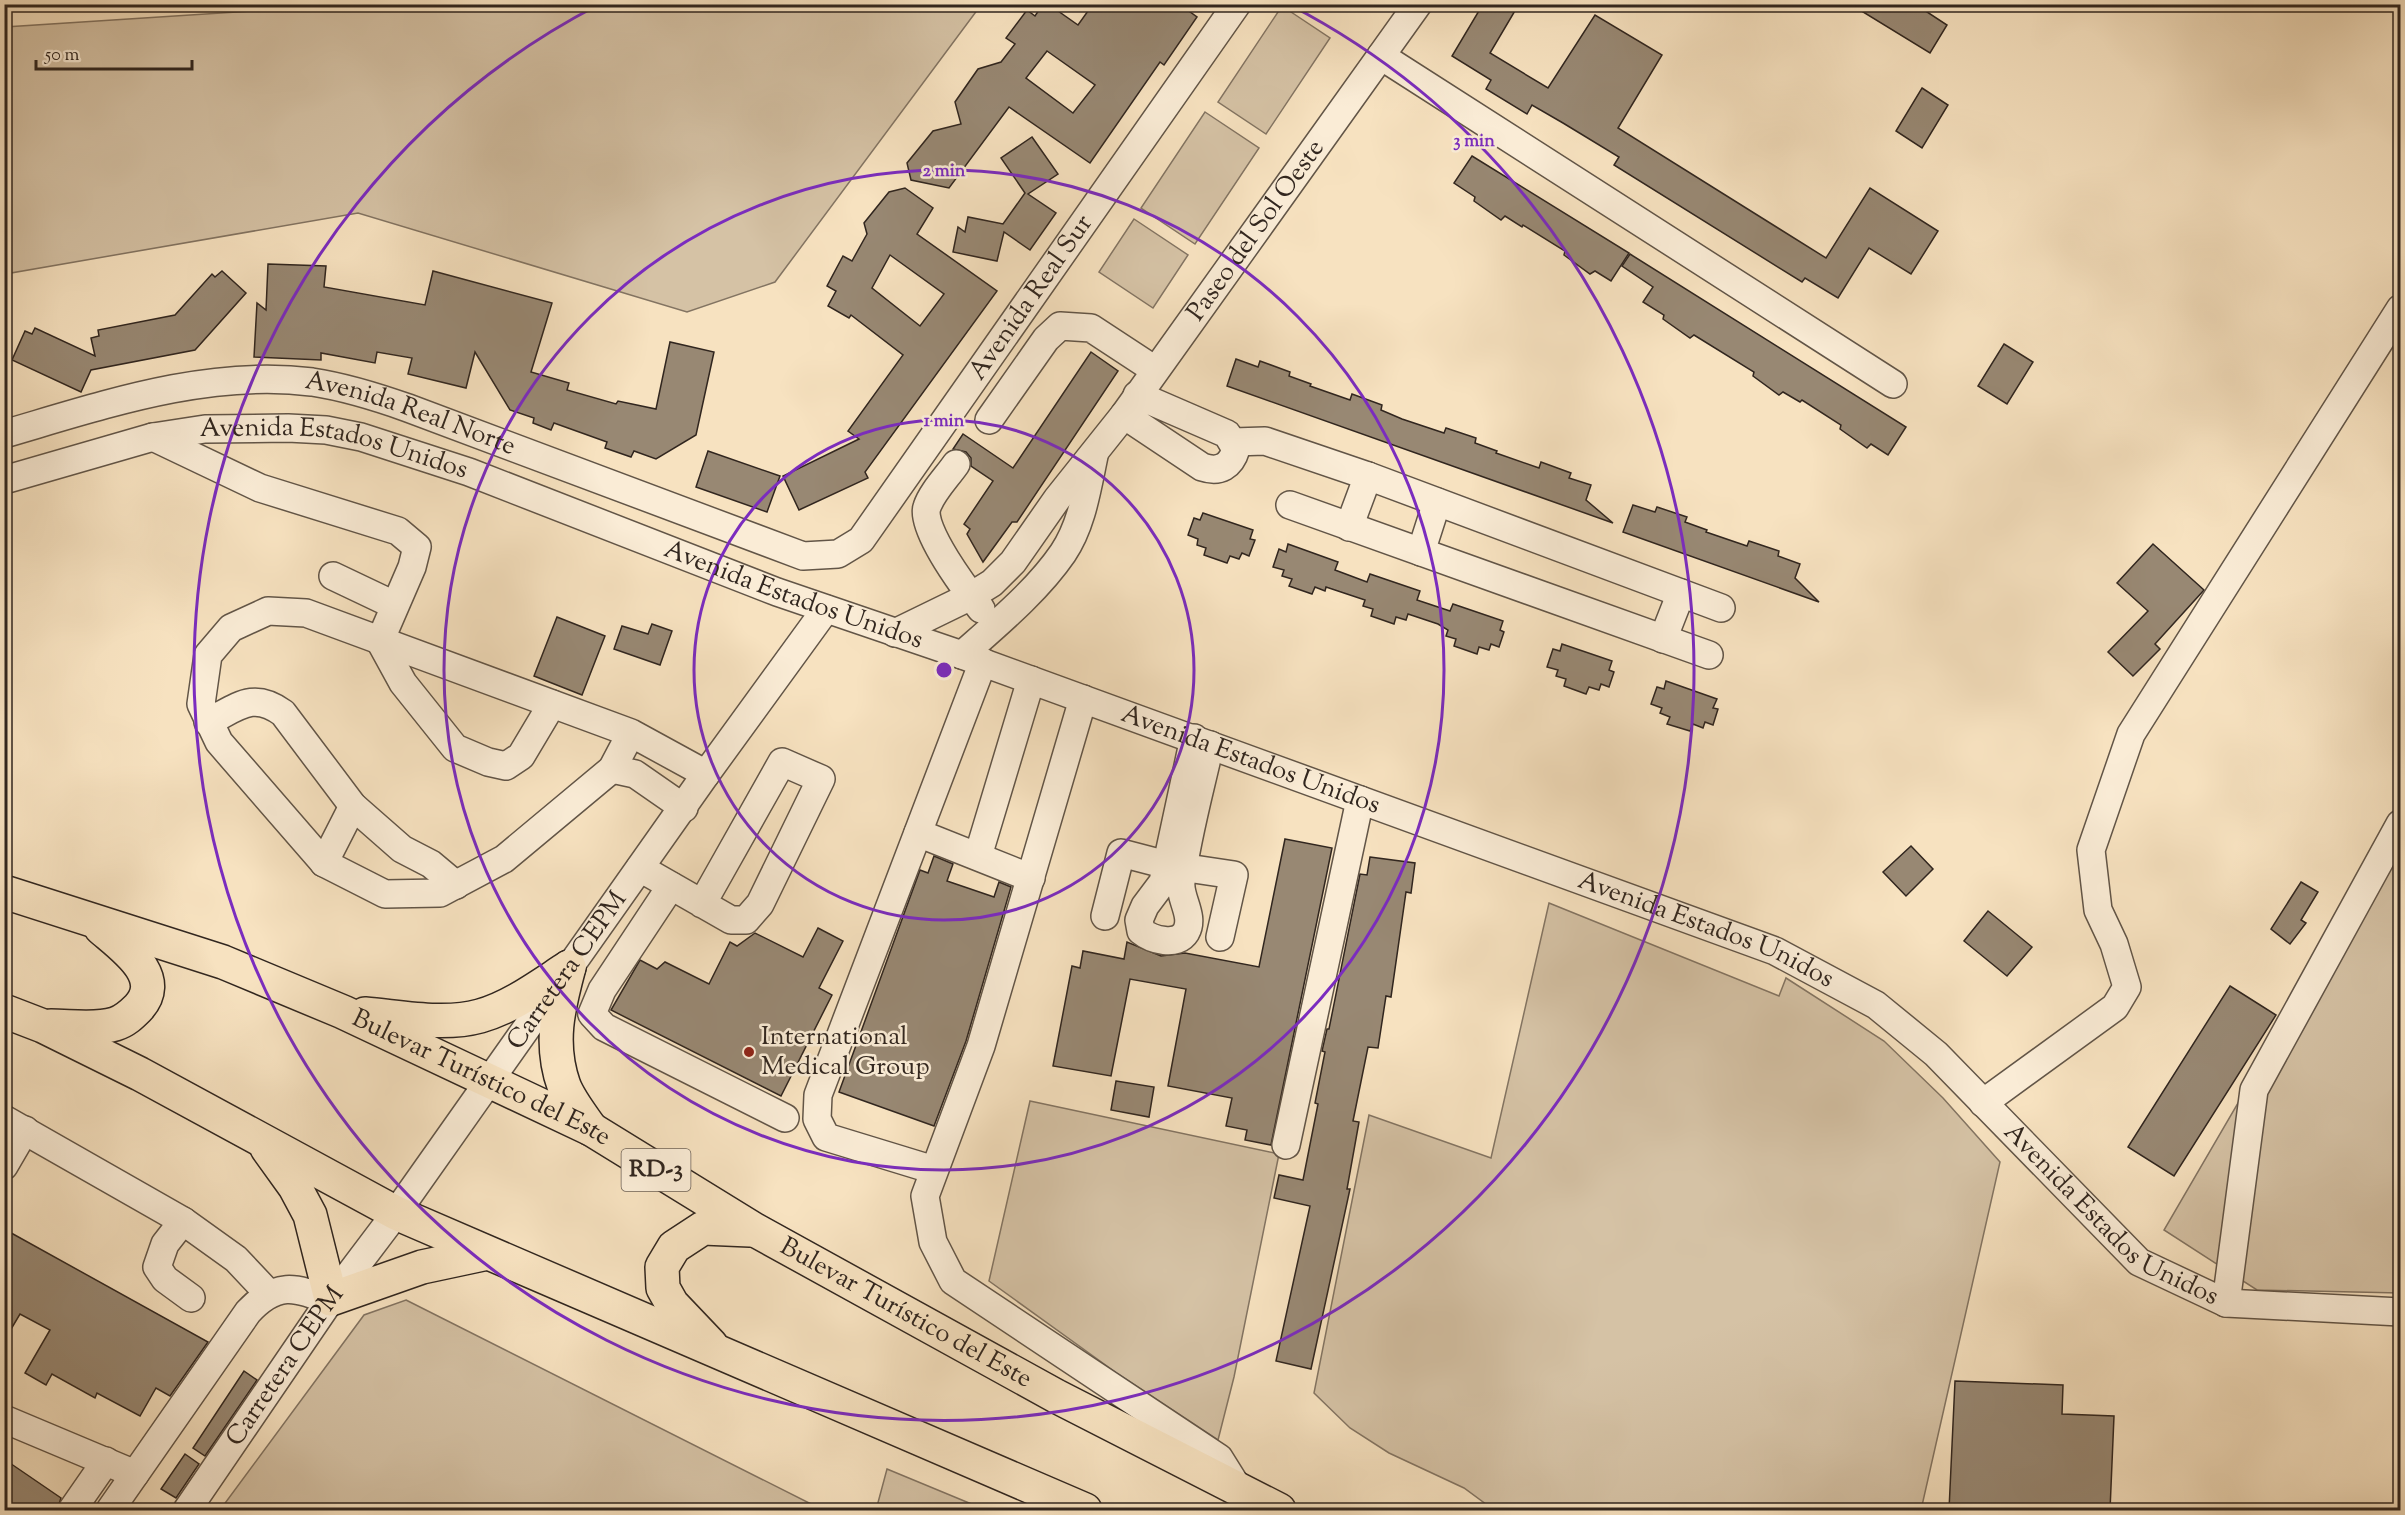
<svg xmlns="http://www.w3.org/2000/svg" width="2405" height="1515" viewBox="0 0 2405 1515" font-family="'Sorts Mill Goudy',serif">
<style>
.green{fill:#d5c2a5;stroke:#837462;stroke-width:1.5}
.building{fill:#988873;stroke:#31261f;stroke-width:1.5;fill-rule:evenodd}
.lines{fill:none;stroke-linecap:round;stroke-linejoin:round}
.minor-casing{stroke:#625547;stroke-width:30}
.highway-casing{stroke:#31261f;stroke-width:36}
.minor{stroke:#faecd6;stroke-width:27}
.highway{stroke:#f7e2c0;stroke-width:33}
.ring{fill:none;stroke:#7b2cbf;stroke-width:3}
.poi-dot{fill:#8f2418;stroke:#faecd6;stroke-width:2}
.labels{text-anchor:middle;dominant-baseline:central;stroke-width:5;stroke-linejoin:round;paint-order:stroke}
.shield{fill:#faecd6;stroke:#6d6156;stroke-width:1.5}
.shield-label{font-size:24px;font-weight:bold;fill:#31261f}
.street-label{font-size:26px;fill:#31261f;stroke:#faecd6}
.poi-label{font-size:26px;fill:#31261f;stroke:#faecd6;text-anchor:start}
.centre{fill:#7b2cbf;stroke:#faecd6;stroke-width:3}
.ring-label{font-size:18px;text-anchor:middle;font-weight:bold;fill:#7b2cbf;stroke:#faecd6;stroke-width:5;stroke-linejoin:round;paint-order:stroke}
</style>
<rect width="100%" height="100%" fill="#f7e2c0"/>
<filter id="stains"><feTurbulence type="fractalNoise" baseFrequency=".00333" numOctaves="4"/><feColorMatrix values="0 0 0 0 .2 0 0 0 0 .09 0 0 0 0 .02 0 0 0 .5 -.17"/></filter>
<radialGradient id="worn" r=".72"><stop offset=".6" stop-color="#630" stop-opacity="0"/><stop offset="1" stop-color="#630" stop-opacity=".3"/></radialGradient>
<g class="green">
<path d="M362,4H981V5L775,282L687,312L358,213L5,274V27Z"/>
<path d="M1282,6L1330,38L1266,134L1218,102Z"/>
<path d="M1205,112L1259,148L1195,244L1141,208Z"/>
<path d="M1134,219L1188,255L1153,308L1099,272Z"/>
<path d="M2400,825V1293L2257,1290L2164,1230Z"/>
<path d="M1549,903L1779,996L1786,978L1884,1041L1943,1098L2000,1162L1921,1510H1494L1464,1488L1389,1453L1350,1428L1314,1393L1369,1115L1491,1158Z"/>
<path d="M1030,1101L1279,1154L1234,1377L1218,1440L1118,1374L989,1281Z"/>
<path d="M406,1300L823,1510H220L364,1315Z"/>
<path d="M887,1469L986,1510H876Z"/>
</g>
<g class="building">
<path d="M1043,4H1048L1078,25L1093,4H1179L1197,17L1164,65L1160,62L1090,163L1009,107L949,188L911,180L907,163L933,131L961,124L955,102L978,69L1001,62L1015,44L1006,38L1027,10L1035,16ZM1047,51L1095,85L1073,113L1026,78Z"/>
<path d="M1483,4H1519L1490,53L1548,88L1595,15L1662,55L1618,128L1826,258L1870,188L1938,231L1911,274L1869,248L1838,298L1805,278L1802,282L1614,165L1619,157L1563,123L1532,105L1527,114L1486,89L1491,80L1452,56Z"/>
<path d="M1850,4H1915L1947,25L1930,53Z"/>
<path d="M1922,88L1948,105L1922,148L1896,131Z"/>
<path d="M1032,137L1058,174L1028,194L1056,213L1030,250L1004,232L997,261L953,252L958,227L965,232L968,217L1003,224L1025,193L1001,158Z"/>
<path d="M1472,156L1629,253L1611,281L1595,271L1590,274L1564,255L1565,251L1523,225L1522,227L1505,216L1501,220L1474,201L1475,197L1454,183Z"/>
<path d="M905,188L933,208L917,234L997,291L865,472L868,478L799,510L783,476L859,439L848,431L903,355L851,315L849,318L828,306L836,291L827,286L843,256L852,261L867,234L864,223L889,192ZM890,255L944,294L920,326L872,288Z"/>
<path d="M1630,254L1906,427L1888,455L1871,444L1867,448L1840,429L1841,425L1802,400L1800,402L1783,392L1779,395L1753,376L1754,372L1694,335L1690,338L1663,319L1664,315L1643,302L1653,287L1622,266Z"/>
<path d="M268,264L326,266L324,287L425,305L433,271L552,303L531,372L569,383L567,390L616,404L618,401L656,409L670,342L714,352L696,435L656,459L634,451L631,457L605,448L607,442L554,423L551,430L533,423L534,418L510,410L475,352L466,388L408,374L412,358L377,352L375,363L321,353V360L254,357L257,303L266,310Z"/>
<path d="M222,271L246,293L195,350L91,370L81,392L12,360L25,331L32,334L35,328L95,356L91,338L99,336L98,330L175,315L212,274L215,277Z"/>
<path d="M2004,344L2033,362L2007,404L1978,386Z"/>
<path d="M1091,352L1118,371L1017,522H1012L983,562L967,534L970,529L964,524L993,481L971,466V458L966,452L953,449L963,434L1013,468Z"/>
<path d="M1236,359L1258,367L1260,361L1290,372L1289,376L1311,384L1310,386L1350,400L1352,394L1382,405L1381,410L1402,419L1444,433L1446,428L1476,438L1475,443L1497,451L1496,453L1539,468L1541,462L1571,473L1569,478L1591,485L1586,500L1613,523L1227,386Z"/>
<path d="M708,451L780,476L767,512L696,487Z"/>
<path d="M1633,505L1655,512L1657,507L1687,517L1685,522L1707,530L1706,532L1747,546L1749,541L1779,551L1778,556L1800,564L1795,578L1819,602L1623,532Z"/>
<path d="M1203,513L1253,530L1250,539L1255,540L1249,556L1242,553L1239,559L1230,556L1227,563L1204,555L1206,548L1197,545L1198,539L1188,535L1194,518L1200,520Z"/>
<path d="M1288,544L1338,562L1335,570L1367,582L1370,574L1420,591L1417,600L1450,611L1453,604L1503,621L1500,630L1504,632L1499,647L1491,644L1489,650L1479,647L1477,654L1454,646L1456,639L1446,636L1448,630L1438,624L1408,614L1406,620L1396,617L1394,624L1371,616L1373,609L1363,606L1365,600L1326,587L1325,591L1315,587L1312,594L1289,586L1292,579L1282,576L1284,570L1273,567L1279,549L1286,552Z"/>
<path d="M2153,544L2204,590L2155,644L2160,649L2133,676L2108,652L2148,611L2117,583Z"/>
<path d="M557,617L605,636L582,695L534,676Z"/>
<path d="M652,624L672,631L660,665L614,649L622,626L648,634Z"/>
<path d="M1562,644L1612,661L1609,670L1614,672L1609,687L1601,684L1599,690L1589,687L1586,694L1564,686L1566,679L1556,676L1558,670L1547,667L1553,649L1560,651Z"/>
<path d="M1666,681L1717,699L1713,708L1718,709L1713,725L1705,722L1703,728L1693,724L1690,731L1667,724L1670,717L1660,713L1662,708L1651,704L1657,687L1664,689Z"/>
<path d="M1285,839L1332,848L1271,1145L1245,1140L1247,1130L1226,1126L1232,1098L1168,1086L1186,989L1130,979L1111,1076L1053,1066L1072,966L1080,968L1083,951L1124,959L1127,942L1161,956L1185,953L1259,967Z"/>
<path d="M1911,846L1933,869L1906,896L1883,872Z"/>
<path d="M934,856L953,864L947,881L994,897L999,882L1011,887L966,1041L934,1126L839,1092L920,870L928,873Z"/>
<path d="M1370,857L1415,863L1411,893L1406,892L1391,997L1386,996L1378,1048L1368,1047L1353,1121L1359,1122L1347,1189H1350L1311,1369L1276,1361L1310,1206L1274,1198L1279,1175L1303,1180L1318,1104L1315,1103L1325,1052L1322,1051L1327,1029H1329L1360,874L1367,875Z"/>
<path d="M2301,882L2318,892L2301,920L2306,923L2290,944L2271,929Z"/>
<path d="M1988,911L2032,947L2007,976L1964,941Z"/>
<path d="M818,928L843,941L819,988L832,995L781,1096L611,1010L640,960L657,969L665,962L709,984L730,942L737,946L755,933L803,957Z"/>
<path d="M2230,986L2276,1015L2174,1176L2128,1147Z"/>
<path d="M1116,1081L1154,1087L1149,1117L1111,1110Z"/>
<path d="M4,1229L208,1342L170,1396L156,1388L140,1416L97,1393L95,1398L52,1374L46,1385L25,1373L50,1330L20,1314L4,1341Z"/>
<path d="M244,1371L257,1380L205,1456L193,1448Z"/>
<path d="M1955,1381L2063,1385L2062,1414L2114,1416L2110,1510H1949Z"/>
<path d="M185,1454L199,1464L176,1498L161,1489Z"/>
<path d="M4,1459L61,1498L57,1510H4Z"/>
</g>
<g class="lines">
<defs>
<g id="minor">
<path d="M1381,56L1893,384"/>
<path d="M1124,415L1202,467C1220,473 1231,466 1236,449L1227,434L1137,395"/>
<path d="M989,420L1046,339L1060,326L1091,328L1155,370"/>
<path id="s1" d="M4,434C104,405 207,369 312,382C345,387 377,397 408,408L803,556L838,554L861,540L1237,4"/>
<path d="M153,437L260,488L398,531L417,547L412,567L380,641L403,683L455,748L488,762L506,766L521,756L552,704"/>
<path d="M1233,442L1265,441L1368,476L1721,608"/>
<path d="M956,464C947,477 932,492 927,507C919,528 967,591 981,609"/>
<path id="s2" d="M4,480L153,437L205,429L288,428L326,430L361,437L469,472L777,592L962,655L1775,951L1876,1005L1936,1054L2139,1262L2226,1303L2400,1312"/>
<path d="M1290,505L1709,655"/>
<path d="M1349,527L1368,476"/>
<path d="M1421,552L1437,502"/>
<path d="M333,576L394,605"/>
<path id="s3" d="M895,633L971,596L992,583L1013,562L1057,499L1124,415L1418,4"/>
<path d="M1663,639L1681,593"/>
<path d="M962,655C997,624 1037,591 1063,553C1082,525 1087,489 1094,456"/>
<path d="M1083,699L981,1046L925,1196L933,1242L953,1281L1219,1458L1239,1490"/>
<path d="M208,722C238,707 253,691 283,713L353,806L402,849L431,864L456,885"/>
<path d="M631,733L612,769L504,859L440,893L385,894L324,863L219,742L201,704L208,655L231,628L268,611L306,613L631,733L706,774"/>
<path d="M1194,738L1163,882L1145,906L1139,920L1141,931C1152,940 1177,947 1186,932C1195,916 1179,898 1181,882C1187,836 1200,790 1210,745"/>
<path d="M612,769L635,774L684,808"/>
<path d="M918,833L1031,878"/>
<path d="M978,856L1031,680"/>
<path d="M324,863L353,806"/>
<path d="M640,868L731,920H746L760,904L821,779L782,762L702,904"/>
<path d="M671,886L602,990L592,1014L604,1027L785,1118"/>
<path d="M1105,916L1121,853L1167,865L1234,875L1220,937"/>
<path d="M1983,1103L2115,1007L2127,987L2114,944L2098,910L2091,850L2131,734L2400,309"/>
<path d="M4,1119L183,1221L236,1259L269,1294"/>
<path d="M1286,1145L1360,800"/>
<path d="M4,1166L25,1130"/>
<path d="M934,1170L826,1137L817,1119L818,1095L983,662"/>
<path d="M183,1221L165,1244L157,1267L165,1279L191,1298"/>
<path d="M2226,1303L2254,1090L2400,824"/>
<path d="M4,1419L135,1474"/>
<path d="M72,1510L106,1461"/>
<path d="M110,1510L248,1312C276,1282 295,1286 329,1301"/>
<path id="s4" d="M187,1510L331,1299L396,1213L706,774L826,609"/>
</g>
<g id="highway">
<path id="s5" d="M4,892L223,962L343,1012L591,1129L755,1230L1056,1396L1279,1510"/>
<path d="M569,967C558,1008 549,1044 564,1086C570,1101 582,1116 591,1129"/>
<path d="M4,1011L43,1026L140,1074L396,1213L1085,1510"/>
<path d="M365,1014C401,1017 444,1026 480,1016C512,1007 541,985 569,967"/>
<path d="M51,1026C71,1026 96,1030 115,1024C125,1021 131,1015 138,1008C167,977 123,947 101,928"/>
<path d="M267,1148L295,1187L310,1215L331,1299L422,1267L483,1254"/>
<path d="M711,1345L672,1304L663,1288L662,1267L674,1247L703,1228L750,1230"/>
</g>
</defs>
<use href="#minor" class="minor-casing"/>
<use href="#highway" class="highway-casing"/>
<use href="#minor" class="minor"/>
<use href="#highway" class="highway"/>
</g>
<g class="ring">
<circle cx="944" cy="670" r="250"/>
<circle cx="944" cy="670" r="500"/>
<path d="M1290 5A750 750 0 1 1 598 5"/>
</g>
<circle class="poi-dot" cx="749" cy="1052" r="6"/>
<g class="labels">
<rect class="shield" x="621.5" y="1149" width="69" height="42" rx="4.5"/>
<g class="shield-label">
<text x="656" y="1170">RD-3</text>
</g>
<g class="street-label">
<text stroke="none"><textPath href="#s3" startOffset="550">Paseo del Sol Oeste</textPath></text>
<text stroke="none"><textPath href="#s1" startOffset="1194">Avenida Real Sur</textPath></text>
<text stroke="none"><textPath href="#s1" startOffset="418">Avenida Real Norte</textPath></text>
<text stroke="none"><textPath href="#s2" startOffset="339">Avenida Estados Unidos</textPath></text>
<text stroke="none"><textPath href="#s2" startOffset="825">Avenida Estados Unidos</textPath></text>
<text stroke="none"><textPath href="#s2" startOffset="1311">Avenida Estados Unidos</textPath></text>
<text stroke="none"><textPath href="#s2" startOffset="1797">Avenida Estados Unidos</textPath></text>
<text stroke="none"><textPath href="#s4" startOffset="660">Carretera CEPM</textPath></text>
<text stroke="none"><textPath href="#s5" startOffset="513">Bulevar Turístico del Este</textPath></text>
<text stroke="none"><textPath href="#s2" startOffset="2301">Avenida Estados Unidos</textPath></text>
<text stroke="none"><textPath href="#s5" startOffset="999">Bulevar Turístico del Este</textPath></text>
<text stroke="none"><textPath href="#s4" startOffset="174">Carretera CEPM</textPath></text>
</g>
<g class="poi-label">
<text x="761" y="1037">International<tspan x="761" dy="30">Medical Group</tspan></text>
</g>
</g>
<circle cx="944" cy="670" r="9" class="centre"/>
<g class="ring-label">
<text x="1474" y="146">3 min</text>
<text x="944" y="176">2 min</text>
<text x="944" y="426">1 min</text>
</g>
<rect width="2405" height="1515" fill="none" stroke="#f7e2c0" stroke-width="24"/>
<rect x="6" y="6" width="2393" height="1503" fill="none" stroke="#31261f" stroke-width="3"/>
<rect x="12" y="12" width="2381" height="1491" fill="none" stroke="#31261f" stroke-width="1.5"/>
<path d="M36 60v9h156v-9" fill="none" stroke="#31261f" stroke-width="3"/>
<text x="45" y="60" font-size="18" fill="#31261f" stroke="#faecd6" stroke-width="4.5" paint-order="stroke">50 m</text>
<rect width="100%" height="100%" filter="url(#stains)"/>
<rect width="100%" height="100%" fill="url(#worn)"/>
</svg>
